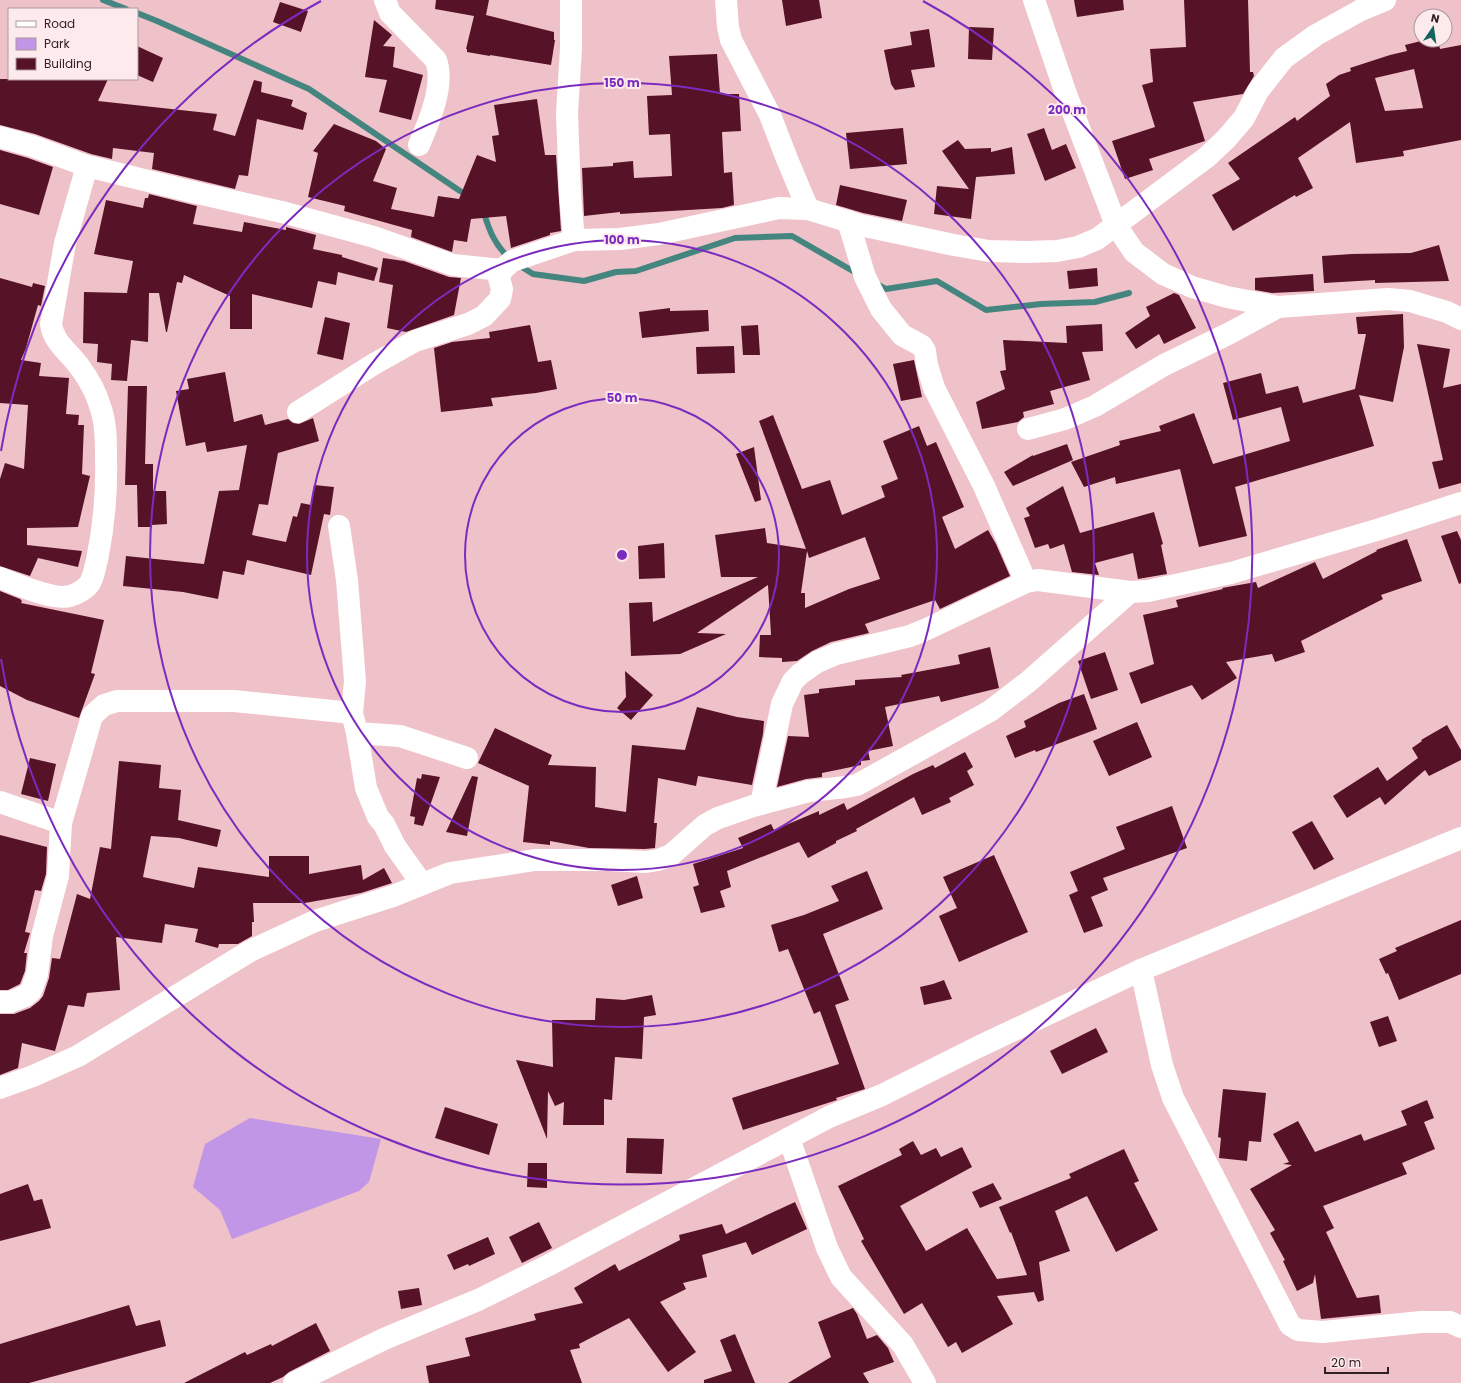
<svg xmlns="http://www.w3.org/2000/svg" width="1461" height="1383" viewBox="0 0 1461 1383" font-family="Poppins,sans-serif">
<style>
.green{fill:#c196e7}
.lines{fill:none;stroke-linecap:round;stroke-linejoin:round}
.stream{stroke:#44857f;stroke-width:6}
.building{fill:#561226;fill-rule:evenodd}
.minor{stroke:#fff;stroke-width:22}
.ring{fill:none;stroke:#7b2cbf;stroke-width:2}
.centre{fill:#7b2cbf;stroke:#fdeaed;stroke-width:2}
.ring-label{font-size:12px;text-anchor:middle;font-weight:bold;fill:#7b2cbf;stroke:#fdeaed;stroke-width:4;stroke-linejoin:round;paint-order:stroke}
</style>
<rect width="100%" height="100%" fill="#efc1c8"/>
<path class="green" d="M250,1118L381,1139L369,1182L359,1191L232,1239L220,1210L193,1187L205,1144Z"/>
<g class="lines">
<g class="stream">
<path d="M103,0L126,9"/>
<path d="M137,13L157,21L309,89L460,191L469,196"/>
<path d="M483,210C489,230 494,244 510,259"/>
<path d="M517,264L533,274L584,281L616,272L636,271L735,238L792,236L858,274"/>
<path d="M877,284L886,289L937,281L986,310L1041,304L1095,302L1129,293"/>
</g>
</g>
<g class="building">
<path d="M436,0H489L486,15L554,32V40H555L551,65L490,55V56L467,52V49H466L474,16L435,9Z"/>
<path d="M782,0H819L822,18L786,26Z"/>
<path d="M1074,0H1123L1124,10L1077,17Z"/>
<path d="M1184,0H1248L1250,72H1253L1254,76L1243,94L1193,102L1205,141L1149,159L1153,170L1125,179L1112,141L1155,127L1142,85L1153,82L1150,49L1186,47Z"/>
<path d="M280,2L308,11L301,32L273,22Z"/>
<path d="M374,20L392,35L383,46L395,47L393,67L423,75L411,120L379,112L387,80L365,77Z"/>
<path d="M969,27L994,28L992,60L968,59Z"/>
<path d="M929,29L935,67L911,70L915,87L895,90L891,84L884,50L912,45L910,32Z"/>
<path d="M1425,40H1438L1440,49L1461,45V140L1403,151L1404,156L1356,163L1350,122L1298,158L1313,188L1296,197L1295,195L1233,231L1212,195L1240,179L1228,163L1295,117L1297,121L1330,96L1326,84L1339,75L1351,71L1350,68L1390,55L1407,51L1405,45ZM1414,69L1423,108L1385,111L1375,78Z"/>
<path d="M137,46L163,58L153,82L137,75Z"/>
<path d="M717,54L720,94H739L741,131L722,132L724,173L732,172L734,205L722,208L620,214V212L584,216L582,168L613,166V163L633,161L634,178L672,176L670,134L649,135L647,96L672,95L669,56Z"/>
<path d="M0,79H108L98,101L217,114L213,130L235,136L254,80L262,82L261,92L293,100L291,106L307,113L303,130L257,119L248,176L239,175L235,189L152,169L154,153L113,148L112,159L91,154L35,134L0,125Z"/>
<path d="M537,99L545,155H556L561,231L550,233V235L511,248L506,216L471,219L467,242L454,240L452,252L411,237L412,230L344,211L345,206L308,197L318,153L313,151L334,124L376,141L386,149L373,181L397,188L391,209L434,217L438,196L459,199L477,155L496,162L492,136L499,135L494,105Z"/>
<path d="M903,128L907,164L850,169L846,133Z"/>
<path d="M1044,128L1052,150L1066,144L1076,168L1045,181L1027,134Z"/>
<path d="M958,140L965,149L991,148V152L1012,147L1015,174L976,177L971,219L934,214L937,186L969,189L942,151Z"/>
<path d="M0,150L28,158L53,167L39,215L0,204Z"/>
<path d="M840,185L907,200L902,221L863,213L836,205Z"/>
<path d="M149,194L197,206L193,224L242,232L244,222L286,230V227L316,235L313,249L342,255V257L378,268L374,281L338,272L336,285L318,281L312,308L252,294V329H230V296L184,275L182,283L177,282L167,332H166L159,293H149L148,342L131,340L127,381L111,380L112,364L97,362L98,344L83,343L84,292L127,293L133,261L94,254L106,200L143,208L145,198H148Z"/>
<path d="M1439,245L1449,281L1375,283V280L1324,283L1322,256L1352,254L1411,253Z"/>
<path d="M383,258L404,261L449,277L461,278L454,315L406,332L387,328L393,285L379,282Z"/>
<path d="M1097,268L1098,286L1069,289L1067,271Z"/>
<path d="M1313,274L1314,291L1272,293L1255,290V278Z"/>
<path d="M0,278L32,287L33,283L45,286L41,306L38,305L26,348L21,360L41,363L39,376L69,378L66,414L79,415L78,425H84L82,474L90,476L78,527L27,528V545L82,551L78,567L38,558L30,576L0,566V479L5,463L24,469L28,405L0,403Z"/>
<path d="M1174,293L1179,295L1196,328L1164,344L1159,334L1136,349L1125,333L1150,316L1146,307Z"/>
<path d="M670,308V311L708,310L709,331L642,338L639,312Z"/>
<path d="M1403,314L1404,347L1393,402L1359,395L1374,446L1235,487L1247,536L1199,547L1180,469L1116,484L1115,477L1084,487L1071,462L1120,445L1119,441L1161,431L1159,426L1194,413L1213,464L1290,441L1281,407L1233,420L1223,383L1261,373L1266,394L1298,386L1303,403L1355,389L1366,334H1358L1356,317Z"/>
<path d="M325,317L350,323L343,360L317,354Z"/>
<path d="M1102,324L1103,351L1082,352L1090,380L1050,391L1054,404L1023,412L1024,417L1018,422L982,429L976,402L1005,389L1000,371L1006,370L1003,340L1067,343L1066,326Z"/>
<path d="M530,325L538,362L551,360L557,389L536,393L491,398L493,406L441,412L434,348L452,342L490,338L489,332Z"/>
<path d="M758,325L760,355H743L741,326Z"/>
<path d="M1417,344L1450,349L1443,388L1461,384V483L1439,489L1432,462L1443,460Z"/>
<path d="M734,346L735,373L697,374L696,347Z"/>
<path d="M914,360L922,397L901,401L893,364Z"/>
<path d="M225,372L234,422L262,414L265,425L288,419L293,423L299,424L313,418L319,441L278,453L268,505L259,504L252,535L286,542L293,516L297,517L301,503L311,505L314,485L334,487L330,515L324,514L311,575L247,560L244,575L223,571L218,599L183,592L123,586L126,556L204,564L219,491L239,490L247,445L207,452L205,442L186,446L176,391L189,389L187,379Z"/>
<path d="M128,386H147L145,464H153V491H166L167,524L152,525V527H138L137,485H125Z"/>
<path d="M773,415L802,489L830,480L842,515L885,497L881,486L898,479L883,441L919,426L927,446L936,442L964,507L942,517L955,549L988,530L996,544L1010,576L940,609L935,600L865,624L869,633L831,642L812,651L797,661L782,662V658L759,657L760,635H771L768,585L697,633L726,634L680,654L631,656L629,603L652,602L653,622L758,577H721L715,535L765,528L767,543L806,549L759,421ZM865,537L880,579L849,589L805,608V593H801L807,551L809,558Z"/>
<path d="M1067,444L1073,460L1013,486L1004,472L1033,455V456Z"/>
<path d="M754,447L761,500L755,502L736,454Z"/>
<path d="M1063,486L1080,533L1154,512L1163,544L1161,545L1167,574L1138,579L1133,553L1095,563L1099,575L1072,572L1064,544L1050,549L1048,544L1035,548L1024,518L1030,516L1026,508Z"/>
<path d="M1457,531L1461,540V583L1459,584L1441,536Z"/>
<path d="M1407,539L1422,581L1381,595L1383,599L1301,641L1305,652L1275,662L1272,654L1226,662L1237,678L1202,700L1192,685L1141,704L1129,673L1154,664L1143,615L1178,607L1176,600L1223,589L1222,588L1256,582L1258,588L1315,562L1323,579L1377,551L1376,550Z"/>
<path d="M664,543L665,578L639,579L638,546Z"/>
<path d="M0,591L20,599L22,601L21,603L104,620L91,673L95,674L79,718L27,700L0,686Z"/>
<path d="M990,647L999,688L941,702L939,696L885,707L893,746L868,751L870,760L861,761V765L822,773V777L806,779L777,787L788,736L809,737L804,695L819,693V689L855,685V680L902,677L901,675L960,664L958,655Z"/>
<path d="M1105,652L1118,690L1091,699L1078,661Z"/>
<path d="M625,671L653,695L631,720L617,708L626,697Z"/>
<path d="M1084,694L1097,729L1036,752L1035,750L1015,758L1006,736L1026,727L1024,721L1059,703Z"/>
<path d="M697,707L737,717L764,721L763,734L752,785L698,776L696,786L658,778L654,823H657L655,848L645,849L589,848L550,841V845L523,842L529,786L478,763L495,728L552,755L548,765L596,767L595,807L626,812L632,745L685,750Z"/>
<path d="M1137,722L1152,757L1109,776L1093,741Z"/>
<path d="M1447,725L1461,750V760L1429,776L1425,770L1385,805L1380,797L1347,818L1333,796L1378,767L1387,781L1418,758L1412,748L1422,741L1421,740Z"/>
<path d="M965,752L973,767L967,771L974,785L949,798L951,802L922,815L914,797L856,829L857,831L836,841V843L808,858L799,842L727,871L731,887L720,891L725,907L701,913L693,887L699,885L693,864L743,848L738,838L771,824L774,830L819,811V815L844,803L847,810L913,774L933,765L935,768Z"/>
<path d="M30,758L56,764L48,801L21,794Z"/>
<path d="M119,761L161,765L159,788L181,790L178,820L221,830L217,847L179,838L151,836L143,877L194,888L198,867L269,877V856H309V874L361,865L363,880L384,868L392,883L361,893L305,903H253L254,922H252V936L238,944H219L218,948L195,942L198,929L165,924L162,943L116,937L120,990L87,993L84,1007L68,1005L55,1051L22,1043L18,1068L0,1075V1014H14L30,1008L39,1001L43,996L49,978L52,958L60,959L77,894L90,899L100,847L111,849Z"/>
<path d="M422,774L440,777L423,826L414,824L415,817L410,816L417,778L421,779Z"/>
<path d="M472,776L478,777L467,836L446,832Z"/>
<path d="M1172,806L1187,848L1103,878L1108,890L1091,897L1103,926L1084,933L1069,895L1078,891L1070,872L1125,849L1116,827Z"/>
<path d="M1312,821L1334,859L1314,870L1292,832Z"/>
<path d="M0,835L47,847L46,874L41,891L35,890L25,932L30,933L24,953H27L25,971L20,984L8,990H0Z"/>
<path d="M994,855L1028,932L959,962L939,916L957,908L943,877Z"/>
<path d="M867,871L883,909L823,934L849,1000L835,1005L865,1089L836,1098L837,1100L743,1130L732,1098L839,1064L820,1011L814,1014L788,949L779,952L771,925L804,915L839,901L831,886Z"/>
<path d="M637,876L643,898L618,906L611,885Z"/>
<path d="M1461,920V974L1399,1000L1388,973L1386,974L1379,959L1397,951L1395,948Z"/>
<path d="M944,980L952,999L924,1005L920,987L933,984Z"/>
<path d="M652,995L656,1015L644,1017L642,1059L615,1057L612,1100L604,1099V1125H563L564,1102L555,1106L548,1091L547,1139L516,1060L553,1067L552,1020H595L596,998L624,1000Z"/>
<path d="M1388,1016L1397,1041L1379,1047L1370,1022Z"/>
<path d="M1096,1028L1108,1052L1062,1074L1050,1051Z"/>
<path d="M1223,1089L1266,1093L1261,1142L1249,1141L1247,1161L1219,1158L1221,1138L1218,1137Z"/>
<path d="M1427,1100L1434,1118L1424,1122L1435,1149L1402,1163L1407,1174L1323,1206L1334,1228L1326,1232L1357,1298L1379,1295L1381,1313L1321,1319L1315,1274L1313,1283L1297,1291L1283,1261L1285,1260L1270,1233L1275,1230L1250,1189L1292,1165L1283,1164L1289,1162L1273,1134L1298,1121L1315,1152L1361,1134L1364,1141L1407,1125L1401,1111Z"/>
<path d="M445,1107L498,1124L489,1155L435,1138Z"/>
<path d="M627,1138L664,1139L662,1174L626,1173Z"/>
<path d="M913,1141L921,1155L936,1148L941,1157L962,1147L972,1167L900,1206L926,1251L967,1228L997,1279L1027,1275L1011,1232L1010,1233L999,1207L1071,1178L1069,1174L1124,1149L1139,1181L1134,1183L1158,1230L1116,1252L1087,1196L1055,1211L1070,1251L1039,1262L1044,1300L1038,1302L1034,1292L997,1296L1013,1324L962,1353L956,1342L948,1347L922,1303L904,1314L861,1241L864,1239L838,1186L902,1155L899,1149Z"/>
<path d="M528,1163H547V1188L527,1187Z"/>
<path d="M993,1183L1002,1199L980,1208L972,1192Z"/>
<path d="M28,1184L34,1201L42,1199L51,1228L0,1241V1194Z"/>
<path d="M795,1202L807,1229L752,1255L746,1242L702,1255L707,1277L683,1283L686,1289L660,1302L696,1352L668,1372L629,1318L579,1344L580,1348L570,1350L582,1383H429L426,1366L470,1356L465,1338L536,1320L534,1314L583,1303L574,1288L615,1264L619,1271L680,1240L679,1235L722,1224L726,1234Z"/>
<path d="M539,1222L552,1248L522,1263L509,1237Z"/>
<path d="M488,1237L495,1254L469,1266L468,1264L454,1270L447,1255Z"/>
<path d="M419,1288L422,1305L401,1309L398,1291Z"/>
<path d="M129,1305L136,1326L160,1320L166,1346L29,1383H0V1344Z"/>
<path d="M853,1308L857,1314L867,1339L877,1335L888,1348L894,1362L863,1373L869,1383H788L831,1357L818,1322Z"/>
<path d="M316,1323L330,1351L289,1372L283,1377L270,1383H184L245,1352L247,1355L271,1344L272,1346Z"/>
<path d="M735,1334L755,1383H704V1380L732,1371L720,1340Z"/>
</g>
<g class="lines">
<g class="minor">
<path d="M385,0L390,13L436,60C445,85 429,122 419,145"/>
<path d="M571,0V48L567,113L570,195L574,240"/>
<path d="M726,0L728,27L731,40L770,115L787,159L808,209"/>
<path d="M1034,0L1066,94L1116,225L1134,252L1163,274L1192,287L1227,297L1278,307L1388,299L1410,301L1447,312L1461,319"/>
<path d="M0,137L32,146L87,166L193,192L286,213L374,237L453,265L502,270L512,261L574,240L620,239L659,234L779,208L808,209L860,225L954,245L989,251L1025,252L1057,251L1078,247L1097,239L1207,157L1226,139L1244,118L1258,91L1284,58L1316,35L1361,10L1385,0"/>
<path d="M848,221L865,277L881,309L902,335L922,346L925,351L927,365L934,388L984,486L1026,582"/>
<path d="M298,412L374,364L415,341L468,324L484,316L500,299L502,289L499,278L502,270"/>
<path d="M1028,429L1065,419L1095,406L1164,365L1228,334L1278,307"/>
<path d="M339,526L347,580L355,681L352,713L357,733L366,788L378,817L384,824L395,846L422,884"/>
<path d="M0,578C16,584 54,601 70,596C77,594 86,589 90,583C94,576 95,567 97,560C104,526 107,492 106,457C106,441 106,422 100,406C96,392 88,378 79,366C69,352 53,342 51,324L65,243L87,166"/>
<path d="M357,733L400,736L467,758"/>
<path d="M0,802L61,823"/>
<path d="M761,804L782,704L793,681L800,674L817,662L836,654L910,636L927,629L1026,582L1038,580L1130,592L1148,591L1231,573L1380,529L1461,503"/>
<path d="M1141,970L1162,1065L1173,1098L1290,1325L1298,1330L1323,1332L1421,1322H1450L1461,1327"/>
<path d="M0,1002H10L25,996L31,991L37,974L42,936L58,876L61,823L92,716L104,705L117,701H234L352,713"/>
<path d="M0,1088L33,1076L78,1056L250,951L315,921L393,896L450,873L535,860H609L646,862L658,860L671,855L705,825L718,818L753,806L809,791L846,787L857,785L990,711L1028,682L1130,592"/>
<path d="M789,1138L827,1248L841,1277L903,1345L925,1383"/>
<path d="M294,1383L384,1339L478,1300L549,1265L829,1117L882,1095L978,1047L1141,970L1461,838"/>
</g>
</g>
<g class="ring">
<circle cx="622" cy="555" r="157"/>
<circle cx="622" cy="555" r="315"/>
<circle cx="622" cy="555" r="472"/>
<path d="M1 451A630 630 0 0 1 321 1M923 1A630 630 0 1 1 1 659"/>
</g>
<circle cx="622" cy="555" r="6" class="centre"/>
<g class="ring-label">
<text x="622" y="87">150 m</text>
<text x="1067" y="114">200 m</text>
<text x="622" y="244">100 m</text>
<text x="622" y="402">50 m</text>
</g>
<rect x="8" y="8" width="130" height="72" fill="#fdeaed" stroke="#ac9a9d"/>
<rect x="16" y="21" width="20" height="6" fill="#ffffff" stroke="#ac9a9d"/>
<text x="44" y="28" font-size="12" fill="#322124">Road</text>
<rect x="16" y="38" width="20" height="12" fill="#c196e7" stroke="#ac9a9d"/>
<text x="44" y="48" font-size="12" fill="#322124">Park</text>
<rect x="16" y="58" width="20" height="12" fill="#561226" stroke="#ac9a9d"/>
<text x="44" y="68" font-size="12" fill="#322124">Building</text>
<g transform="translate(1433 28) rotate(13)"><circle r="19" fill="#fdeaed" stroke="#ac9a9d"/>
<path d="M0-3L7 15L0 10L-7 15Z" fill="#17645f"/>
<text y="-6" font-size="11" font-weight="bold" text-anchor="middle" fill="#322124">N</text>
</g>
<path d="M1325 1367v6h63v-6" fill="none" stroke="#322124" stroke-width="2"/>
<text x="1331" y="1367" font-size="12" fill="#322124" stroke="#fdeaed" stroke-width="3" paint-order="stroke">20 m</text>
</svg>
